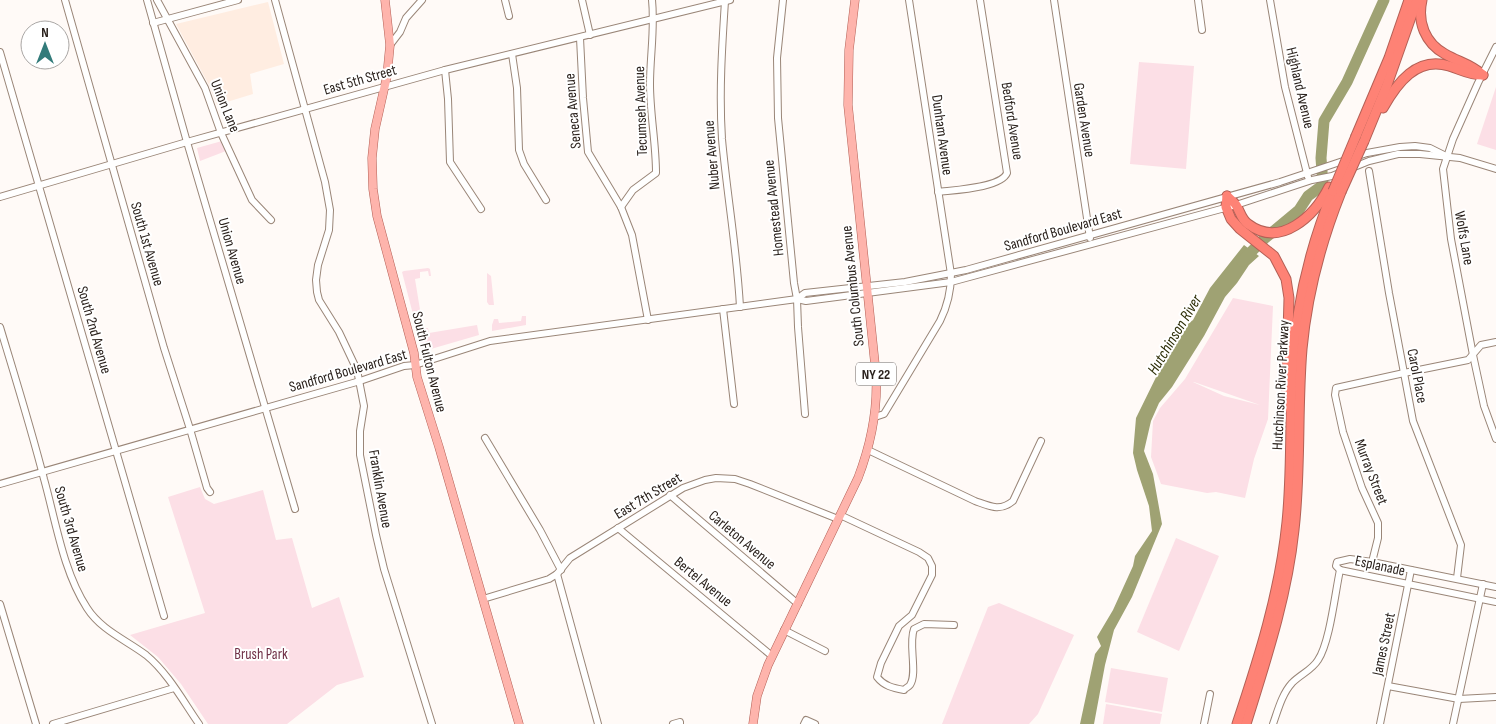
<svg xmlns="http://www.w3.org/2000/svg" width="1496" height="724" viewBox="0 0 1496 724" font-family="'Sofia Sans Condensed',sans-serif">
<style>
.built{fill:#ffede1}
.green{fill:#fcdfe6;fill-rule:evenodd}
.water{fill:#9fa273}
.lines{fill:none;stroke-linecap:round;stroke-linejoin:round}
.river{stroke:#9fa273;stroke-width:11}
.minor-casing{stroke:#9a8678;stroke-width:8}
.major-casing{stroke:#b46056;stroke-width:9}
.highway-casing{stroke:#b46056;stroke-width:11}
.minor{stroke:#fff;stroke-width:6}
.major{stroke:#feb4ac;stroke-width:8}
.highway{stroke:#fe8275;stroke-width:9}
.highway-bridge-casing{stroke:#b46056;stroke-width:11;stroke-linecap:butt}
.highway-bridge{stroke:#fe8275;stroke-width:9}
.labels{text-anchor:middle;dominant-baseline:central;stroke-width:4;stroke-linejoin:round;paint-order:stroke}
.shield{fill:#fff;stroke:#6b6461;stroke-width:1}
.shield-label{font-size:14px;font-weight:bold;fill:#2b221d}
.street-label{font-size:15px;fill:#2b221d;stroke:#fff}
.park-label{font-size:15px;fill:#6f2f46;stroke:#fff}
.water-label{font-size:16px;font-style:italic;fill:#2d2e07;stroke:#fff}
</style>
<rect width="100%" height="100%" fill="#fffaf7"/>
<path class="built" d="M268,2L284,64L250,74L253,94L217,105L210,87L176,24Z"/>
<g class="green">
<path d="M1139,62L1194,66L1186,169L1130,164Z"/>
<path d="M1496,87V150L1477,144Z"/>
<path d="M222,141L226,151L200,161L197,148Z"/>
<path d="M428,268L430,269L431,276H429L428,271L420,272V278L415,279L423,328H428L429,333L477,325L479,335L424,351L422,349L402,272L404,271Z"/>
<path d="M487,273L491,276L494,305H489L487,302Z"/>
<path d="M1233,298L1273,306L1268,419L1254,459L1245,498L1216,492L1207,493L1161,484L1151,457L1153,421L1160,408L1185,379ZM1193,382H1194L1260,405L1224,396Z"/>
<path d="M522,316H526V325L492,331V325L494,319H498L499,323L521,321Z"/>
<path d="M200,487L205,499L214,504L263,490L276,540L292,538L312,608L339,597L364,677L337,685L287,724H208L181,684L158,657L130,635L205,613L168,497Z"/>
<path d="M1176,538L1219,556L1179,651L1137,632Z"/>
<path d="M999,603L1074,635L1038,714L1029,724H942L988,607Z"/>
<path d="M1111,668L1168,678L1162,712L1105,702Z"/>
<path d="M1106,704L1162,714L1160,724H1103Z"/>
</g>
<path class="water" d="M1244,245L1259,256L1249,265L1237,283L1225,297L1204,336L1172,387L1159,403L1151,421L1144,451L1153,474L1162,524L1132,597L1114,630L1105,665L1094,724H1080L1095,654L1101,646L1097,637L1113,610L1133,566L1135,556L1152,531L1149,506L1137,470L1133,453L1136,418L1164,361L1184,327L1193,320L1210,288Z"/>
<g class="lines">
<path class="river" d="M1242,261L1264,239L1299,210L1308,196L1323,185L1321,158L1324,121L1347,82L1384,0"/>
<defs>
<g id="minor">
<path d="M65,0L164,348L190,429L207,488L210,492"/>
<path d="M147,0L187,142L295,509"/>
<path d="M157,0L205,88L221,133L252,200L271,220"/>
<path d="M275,0L325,182L330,210L329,230L318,265L316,280L317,292L319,300L339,332L357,370L364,406L360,431V455L376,535L384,569L432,724"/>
<path d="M505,0L509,16"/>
<path d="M582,0L590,35"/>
<path d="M783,0L777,58L778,118L794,283L797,299L798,327L805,414"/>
<path d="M1054,0L1090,238"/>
<path d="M1198,0L1202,30"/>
<path d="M1270,0L1285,87L1308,177"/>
<path d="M725,1C722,47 719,93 722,139C727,195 737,250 740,307"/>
<path d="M153,23L238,0"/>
<path d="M580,38L583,98L588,152L621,207L632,235L648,320"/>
<path d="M390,45L400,32L406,18L422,0"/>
<path d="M1496,47L1478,83L1453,139L1443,169L1451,239L1473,355L1484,406L1496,439"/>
<path d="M0,52L164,616"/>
<path d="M512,54L517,88L519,150L524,164L546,200"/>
<path d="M445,70L448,99L450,162L481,209"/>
<path d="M1369,171L1389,293L1413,421L1461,545L1457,578"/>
<path d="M938,192C953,190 1001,188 1007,173L980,0"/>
<path d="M0,197L187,142L445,70L730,0"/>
<path d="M621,207L633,190L656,173C656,143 650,114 650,84C650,56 655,28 652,0"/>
<path d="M797,299L805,293L905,282L966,270L1280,182L1367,153L1400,147L1415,146L1430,148L1444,155"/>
<path d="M723,309L734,404"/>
<path d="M0,327C15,377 31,428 44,479C56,522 63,571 87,608C101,630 126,640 146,655C168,673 183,701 199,724"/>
<path d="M875,417L884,414L940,321C948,305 951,292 951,274L909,0"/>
<path d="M485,438L540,530L561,570"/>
<path d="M868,450L975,501C989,506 1000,512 1013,501L1041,441"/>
<path d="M0,484L360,381L404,366L415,365L490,341L797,299L806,301L951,282L1236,205L1312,180L1332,176L1369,161L1398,154H1420L1460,158L1496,169"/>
<path d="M670,495L798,604"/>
<path d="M840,515L919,552L928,558L932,566V575L912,615L899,626L881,663L877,677C884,686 893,688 904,690C904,689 910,686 910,685C918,673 908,644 914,629L924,624L954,625"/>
<path d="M618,528L772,656"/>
<path d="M1372,562L1378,538V523L1362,488L1343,432L1335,395L1336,388L1404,373L1468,360L1481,345L1496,342"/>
<path d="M1340,570L1336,566L1337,562L1350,559L1372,562L1496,587"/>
<path d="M1340,570L1496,602"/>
<path d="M557,574L598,724"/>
<path d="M483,599L549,579L557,574L570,558L683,488L705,480L716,478L735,479L750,484L838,519"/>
<path d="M0,604L36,724"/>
<path d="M784,630L825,651"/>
<path d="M1388,686L1459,699L1496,697"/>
<path d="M53,724L174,688"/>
<path d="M673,724L680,722V724"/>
<path d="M804,724L806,720L815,724"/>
<path d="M1204,724L1210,694"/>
<path d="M1273,724C1278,710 1282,694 1292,683C1301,674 1312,670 1318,660C1330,642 1335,593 1340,570"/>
<path d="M1380,724L1411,570"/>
<path d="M1453,724L1483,584"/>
</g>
<g id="major">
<path d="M385,0L390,45L387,76L375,129L372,158L373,189L377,216L414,353L417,377L439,447L519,724"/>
<path d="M753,724L757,696L768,665L858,478C871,444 878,410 876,374L848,105L849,50L855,0"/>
</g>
<g id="highway">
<path d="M1422,0C1417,22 1425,43 1445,54C1459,62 1471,64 1483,75"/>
<path d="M1383,108C1397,83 1417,56 1449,66C1462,70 1469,75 1483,75"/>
<path d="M1356,136L1389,58L1409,0"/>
<path d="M1364,141L1387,85L1417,0"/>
<path d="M1227,196L1226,207L1231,219L1240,229L1274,256L1286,279L1289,298L1286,407"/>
<path d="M1227,196C1230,199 1234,202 1236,205C1240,211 1241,219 1248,224C1281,249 1315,215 1329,187"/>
<path d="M1237,724C1259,658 1280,592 1287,522C1292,473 1290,424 1292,375C1295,311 1309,249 1333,191"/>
<path d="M1246,724C1266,660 1287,597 1294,530C1301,470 1297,409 1302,349C1307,295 1321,242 1341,192"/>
</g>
</defs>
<use href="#minor" class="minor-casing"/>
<use href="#major" class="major-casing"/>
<use href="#highway" class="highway-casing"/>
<use href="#minor" class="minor"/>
<use href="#major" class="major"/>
<use href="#highway" class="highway"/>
<defs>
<g id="highway-bridge">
<path d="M1333,191L1356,136"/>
<path d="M1341,192L1364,141"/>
</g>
</defs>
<use href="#highway-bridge" class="highway-bridge-casing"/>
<use href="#highway-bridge" class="highway-bridge"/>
</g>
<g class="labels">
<rect class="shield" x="856" y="362.5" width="40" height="23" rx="4"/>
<g class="shield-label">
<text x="876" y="374">NY 22</text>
</g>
<g class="street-label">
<text transform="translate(360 80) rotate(-16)">East 5th Street</text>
<text transform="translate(1300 88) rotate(77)">Highland Avenue</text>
<text transform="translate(225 106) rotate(68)">Union Lane</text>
<text transform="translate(573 111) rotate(-95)">Seneca Avenue</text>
<text transform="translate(641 111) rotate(-92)">Tecumseh Avenue</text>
<text transform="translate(1084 120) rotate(81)">Garden Avenue</text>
<text transform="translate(1012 121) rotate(81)">Bedford Avenue</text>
<text transform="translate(942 135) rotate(82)">Dunham Avenue</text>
<text transform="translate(712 155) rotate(-95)">Nuber Avenue</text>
<text transform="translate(774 208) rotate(-96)">Homestead Avenue</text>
<text transform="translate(1063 230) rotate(-16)">Sandford Boulevard East</text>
<text transform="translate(1464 238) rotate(80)">Wolfs Lane</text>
<text transform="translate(147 244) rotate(74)">South 1st Avenue</text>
<text transform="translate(232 251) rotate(74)">Union Avenue</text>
<text transform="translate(853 286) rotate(-96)">South Columbus Avenue</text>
<text transform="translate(94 330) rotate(74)">South 2nd Avenue</text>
<text transform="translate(429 362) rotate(76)">South Fulton Avenue</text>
<text transform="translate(348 371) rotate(-16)">Sandford Boulevard East</text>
<text transform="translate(1417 376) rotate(79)">Carol Place</text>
<text transform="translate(1281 385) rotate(-87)">Hutchinson River Parkway</text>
<text transform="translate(1371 472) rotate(69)">Murray Street</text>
<text transform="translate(380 489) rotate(80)">Franklin Avenue</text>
<text transform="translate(648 496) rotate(-31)">East 7th Street</text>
<text transform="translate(71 529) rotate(74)">South 3rd Avenue</text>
<text transform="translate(742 540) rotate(40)">Carleton Avenue</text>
<text transform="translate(1380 566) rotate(12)">Esplanade</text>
<text transform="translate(703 582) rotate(39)">Bertel Avenue</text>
<text transform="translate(1384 644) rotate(-78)">James Street</text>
</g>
<g class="park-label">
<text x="261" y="654">Brush Park</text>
</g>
<g class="water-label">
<text transform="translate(1175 335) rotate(-59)">Hutchinson River</text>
</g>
</g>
<g transform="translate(45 45)"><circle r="24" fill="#ffffff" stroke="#aaa7a5"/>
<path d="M0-4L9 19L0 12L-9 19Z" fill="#327b7a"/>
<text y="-8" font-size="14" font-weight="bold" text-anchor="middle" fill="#2b221d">N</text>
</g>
</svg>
